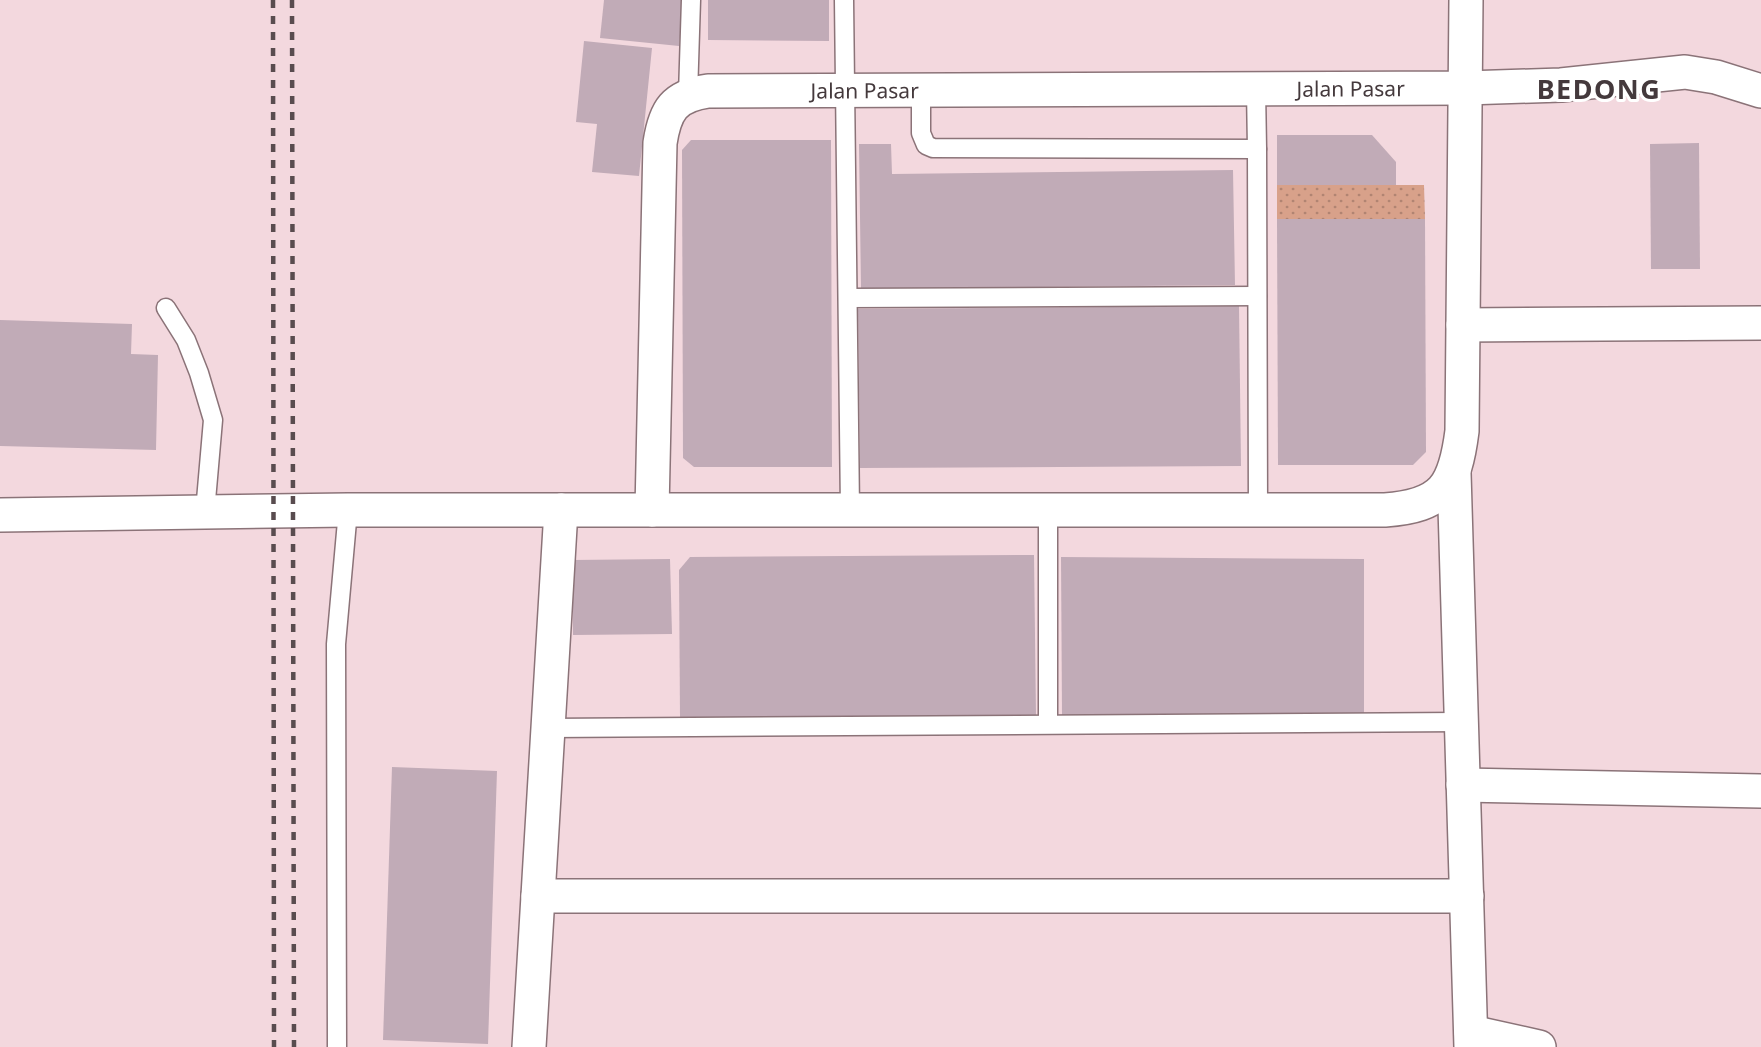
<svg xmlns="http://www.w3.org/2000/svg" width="1761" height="1047" viewBox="0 0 1761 1047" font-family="'Noto Sans',sans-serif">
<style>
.grass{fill:url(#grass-dots)}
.building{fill:#c1abb7}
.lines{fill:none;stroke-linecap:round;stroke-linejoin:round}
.service-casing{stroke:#8b7378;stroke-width:21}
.minor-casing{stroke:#8b7378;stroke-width:36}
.primary-casing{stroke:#8b7378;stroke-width:36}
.service{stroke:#fff;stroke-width:18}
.minor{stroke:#fff;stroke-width:33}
.primary{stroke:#fff;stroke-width:33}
.rail{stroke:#594c4f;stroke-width:4.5;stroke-dasharray:8 8;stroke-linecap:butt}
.labels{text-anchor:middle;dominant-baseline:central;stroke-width:6;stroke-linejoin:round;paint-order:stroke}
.street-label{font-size:21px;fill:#44393c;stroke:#fff}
.district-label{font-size:27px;font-weight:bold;letter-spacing:1.5px;fill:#44393c;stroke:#fff}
</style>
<defs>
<pattern id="grass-dots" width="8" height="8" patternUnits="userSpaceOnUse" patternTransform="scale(1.5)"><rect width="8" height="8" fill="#d8a18a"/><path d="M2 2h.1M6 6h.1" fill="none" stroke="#b18472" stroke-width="1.8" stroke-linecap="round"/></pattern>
</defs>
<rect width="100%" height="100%" fill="#f3d8de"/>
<path class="grass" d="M1277,185H1424L1425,219H1277Z"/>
<g class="building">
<path d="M604,0H684L679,46L600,38Z"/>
<path d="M708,0H829V41L708,40Z"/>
<path d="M584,41L652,48L639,176L592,172L597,124L576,122Z"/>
<path d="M1277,135H1372L1396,162V185H1277Z"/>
<path d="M691,140H831L832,467H694L683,458L682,150Z"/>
<path d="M1699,143L1700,269H1651L1650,144Z"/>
<path d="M859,144H891L892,174L1233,170L1235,285L861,289Z"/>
<path d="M1277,219H1425L1426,452L1413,465H1278Z"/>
<path d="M1239,306L1241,466L860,468L858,309Z"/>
<path d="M0,320L132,324L131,354L158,355L156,450L0,446Z"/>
<path d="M1034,555L1036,716L680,718L679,570L690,557Z"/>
<path d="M1061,557L1364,559V715L1062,716Z"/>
<path d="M670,559L672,634L573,635L572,560Z"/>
<path d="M392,767L497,771L488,1044L383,1040Z"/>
</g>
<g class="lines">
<defs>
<g id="service">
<path d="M844,0L850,510"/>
<path d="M921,90V133L926,145L933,148L1257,149L1256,89"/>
<path d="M688,95L691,0"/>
<path d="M1257,149L1258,510"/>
<path d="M848,298L1257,296"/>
<path d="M166,308L186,340L199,373L213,420L205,512"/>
<path d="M1048,724V510"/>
<path d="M549,728L1461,722"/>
<path d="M337,1047L336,644L348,510"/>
</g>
<g id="minor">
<path d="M1463,325L1761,323"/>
<path d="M1454,473L1471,1047"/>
<path id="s1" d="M652,510L660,143C665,110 674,96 708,91L1466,88L1561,85L1685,72L1716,77L1761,91"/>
<path d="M1463,785L1761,791"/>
<path d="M538,896H1467"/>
<path d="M1471,1032L1539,1047"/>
<path d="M529,1047L561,510"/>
</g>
<path id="primary" d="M0,515L348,510H1385C1443,506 1455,486 1462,431L1466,0"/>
</defs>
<use href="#service" class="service-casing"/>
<use href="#minor" class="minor-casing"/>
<use href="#primary" class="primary-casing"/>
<use href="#service" class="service"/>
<use href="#minor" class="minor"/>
<use href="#primary" class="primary"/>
<g class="rail">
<path d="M273,0L274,1047"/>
<path d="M292,0L294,1047"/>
</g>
</g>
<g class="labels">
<g class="street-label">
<text stroke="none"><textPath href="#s1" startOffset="1088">Jalan Pasar</textPath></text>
<text stroke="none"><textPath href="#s1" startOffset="602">Jalan Pasar</textPath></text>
</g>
<g class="district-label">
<text x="1599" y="88">BEDONG</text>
</g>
</g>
</svg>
